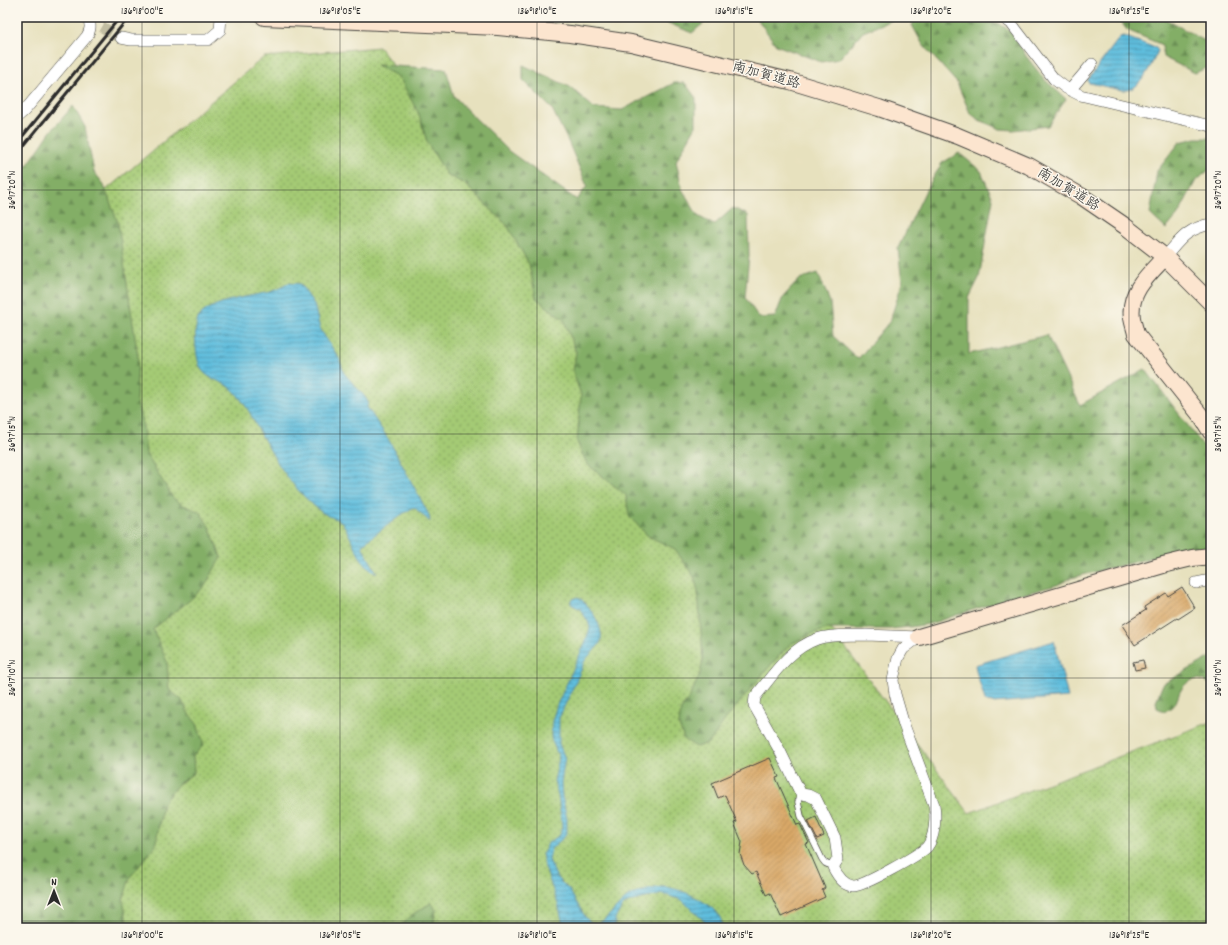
<svg xmlns="http://www.w3.org/2000/svg" width="1228" height="945" viewBox="0 0 1228 945" font-family="Dekko,'Klee One',sans-serif">
<style>
.grass{fill:url(#grass-dots);stroke:#687a50}
.forest{fill:url(#forest-firs);stroke:#576c48}
.water{fill:url(#water-rules);stroke:#457484}
.building{fill:url(#building-hatch)}
.lines{fill:none;stroke-linecap:round;stroke-linejoin:round}
.street-tunnel{stroke:#c1bda1;stroke-width:11;stroke-dasharray:11 5.5;stroke-linecap:butt}
.lane-casing{stroke:#474641;stroke-width:7}
.street-casing{stroke:#474641;stroke-width:12}
.secondary-casing{stroke:#474641;stroke-width:18}
.lane{stroke:#fff;stroke-width:5.5}
.street{stroke:#fff;stroke-width:11}
.secondary{stroke:#fce5cf;stroke-width:16}
.rail{stroke:#2b2b2b;stroke-width:3}
.ticks{fill:none;stroke:#2b2b2b;stroke-width:1;stroke-opacity:0.45}
.labels{text-anchor:middle;dominant-baseline:central;stroke-width:3;stroke-linejoin:round;paint-order:stroke}
.street-label{font-size:14px;fill:#2b2b2b;stroke:#fbf7ec}
.neatline{fill:none;stroke:#2b2b2b;stroke-width:1.5}
.ticks-label{font-size:10px;text-anchor:middle;fill:#2b2b2b}
</style>
<defs>
<pattern id="grass-dots" width="8" height="8" patternUnits="userSpaceOnUse"><rect width="8" height="8" fill="#a4ca75"/><path d="M2 2h.1M6 6h.1" fill="none" stroke="#86a460" stroke-width="1.8" stroke-linecap="round"/></pattern>
<pattern id="forest-firs" width="22" height="20" patternUnits="userSpaceOnUse"><rect width="22" height="20" fill="#83ae66"/><path d="M5 1l3.5 6h-7zM16 11l3.5 6h-7z" fill="#6b8e54"/></pattern>
<pattern id="water-rules" width="6" height="5" patternUnits="userSpaceOnUse"><rect width="6" height="5" fill="#5fbddd"/><path d="M0 2.5h6" fill="none" stroke="#4f9ab3"/></pattern>
<pattern id="building-hatch" width="6" height="6" patternUnits="userSpaceOnUse"><rect width="6" height="6" fill="#d9a867"/><path d="M-1 1l2-2M0 6l6-6M5 7l2-2" fill="none" stroke="#b08955"/></pattern>
</defs>
<rect width="100%" height="100%" fill="#fbf7ec"/>
<filter id="ink" filterUnits="userSpaceOnUse"><feTurbulence type="fractalNoise" baseFrequency=".025" numOctaves="2"/><feDisplacementMap in="SourceGraphic" scale="8" xChannelSelector="R" yChannelSelector="G"/><feConvolveMatrix kernelMatrix="1 2 1 2 8 2 1 2 1" color-interpolation-filters="sRGB"/></filter>
<filter id="wash" filterUnits="userSpaceOnUse"><feTurbulence type="fractalNoise" baseFrequency=".012" numOctaves="4" result="noise"/><feDisplacementMap in="SourceGraphic" scale="16" xChannelSelector="R" yChannelSelector="G"/><feGaussianBlur stdDeviation="0.9" result="paint"/><feColorMatrix in="noise" values="0 0 0 0 0 0 0 0 0 0 0 0 0 0 0 0 0 1.4 0 .05"/><feComposite in="paint" operator="in"/></filter>
<g filter="url(#wash)">
<rect width="100%" height="100%" fill="#e7e1be"/>
<path class="grass" d="M379,47L817,610L969,813L1211,722V928H17V265L264,57Z"/>
<g class="forest">
<path d="M654,17H711L692,33Z"/>
<path d="M756,17H891L892,20L863,32L839,59L821,62L776,45Z"/>
<path d="M916,17H953L965,22L998,23L1009,30L1018,42L1026,56L1044,79L1066,99L1048,126L1013,130L1000,129L979,120L970,113L957,83L923,45L912,25Z"/>
<path d="M1117,17H1162L1203,40L1211,41V66L1195,73L1163,57L1162,45L1127,30Z"/>
<path d="M376,65L446,69L454,96L467,110L510,152L577,200L587,186L567,139L552,109L523,80V65L570,87L594,108L622,110L674,83H685L696,98V126L676,161L682,189L698,216L714,225L733,208L748,215L749,256L745,297L759,318L775,317L783,297L800,279L818,273L830,302L833,336L858,359L890,321L902,283L898,248L926,190L942,163L959,153L981,171L993,199L979,278L969,298V354L1047,335L1080,405L1145,369L1211,456V547L1178,551L1071,578L1057,585L1016,596L929,624L910,627L890,629H828L814,633L790,644L769,667L725,720L709,743L696,747L684,739L679,725L681,710L690,696L700,674L703,660L698,591L694,577L675,549L648,536L629,516L626,495L587,464L577,442L581,395L573,372L576,352L564,320L536,298L529,264L507,225L465,184L447,175L427,142L419,114L399,77Z"/>
<path d="M73,106L85,127L94,172L103,183L118,223L138,357L136,399L143,426L146,454L173,498L183,505L200,512L210,528L221,557L205,586L190,600L153,629L167,662L169,690L181,699L189,714L197,724L204,745L193,756L194,773L178,784L163,803L155,847L130,877L123,900L127,922L124,928H17V174L29,163L51,131Z"/>
<path d="M1196,138H1211V168L1195,182L1178,215L1166,229L1150,214L1157,171L1180,142Z"/>
<path d="M1211,657V685C1201,676 1188,678 1181,690C1179,693 1178,698 1176,702C1173,706 1169,710 1164,711L1157,708L1156,701L1163,684Z"/>
<path d="M431,903L436,910L434,921V928H399L413,914Z"/>
</g>
<g class="water">
<path d="M1123,36L1156,48L1158,51C1152,63 1141,89 1127,90C1120,91 1097,84 1089,83L1087,81L1120,37Z"/>
<path d="M289,283L300,284L314,304L320,329L339,358L344,373L365,397L368,402L367,407L390,442L429,515L430,522L414,507L401,515L364,543L362,546L377,573C358,565 353,538 342,522C336,518 329,517 323,513C311,504 298,491 289,479C277,464 268,446 258,429C255,424 253,418 250,413C246,406 241,399 236,393C227,381 209,381 202,370C195,361 193,326 199,317C209,301 252,296 270,292C277,290 283,286 289,283Z"/>
<path d="M577,597C589,602 606,630 600,643C594,653 584,657 582,668L559,718V744L565,758L561,783L562,796L567,818V831L565,836L551,849L549,860L557,878L569,890L586,918L593,924C608,924 619,899 634,894C640,892 659,886 664,887C681,888 710,902 719,916C722,920 722,924 722,928H708L704,921L682,900L663,894L633,901L623,905L615,919V928H564L558,904L544,865L542,854L549,842L560,835L562,826L558,795L554,781L559,758L551,738L552,721L557,705L585,643L590,628L588,621L580,609L571,604V600Z"/>
<path d="M1054,641L1068,697L993,703L987,702L985,700L977,674L975,665Z"/>
</g>
<g id="blocks">
<g class="building">
<path d="M1182,587L1195,608L1178,619L1177,618L1135,645L1122,625L1146,610L1144,607L1166,593L1168,596Z"/>
<path d="M1143,660L1145,668L1135,670L1133,662Z"/>
<path d="M770,758L779,777L776,778L797,825L800,824L809,843L806,844L825,888L822,890L825,897L781,917L770,893L766,895L756,872L752,874L744,865L740,854L742,842L734,823L737,822L725,795L718,798L712,783Z"/>
<path d="M816,817L824,836L817,839L808,821Z"/>
</g>
</g>
</g>
<g filter="url(#ink)">
<use href="#blocks" fill-opacity="0" stroke="#474641" stroke-width="1"/>
<g class="lines">
<path class="street-tunnel" d="M102,27L121,38"/>
<defs>
<path id="lane" d="M801,794L798,802L801,816L822,859L825,863L833,867"/>
<g id="street">
<path d="M1002,17L1011,23L1054,79L1066,88L1080,95L1211,126"/>
<path d="M121,38L131,40H208L220,30L221,17"/>
<path d="M1070,90L1092,64"/>
<path d="M17,117L25,110L87,36C91,29 91,25 88,17"/>
<path d="M1165,257C1181,239 1186,229 1211,224"/>
<path d="M1196,583L1211,580"/>
<path d="M866,635L919,637L903,649L898,658L893,680L895,694L904,725L934,805C936,817 935,837 927,847C919,855 862,887 853,886C843,885 837,875 833,867L838,859L835,838L816,799L808,795L801,794L780,751L754,705L755,697C773,675 789,649 817,639C832,634 850,636 866,635Z"/>
</g>
<g id="secondary">
<path d="M264,17L498,27L570,34L631,43L790,81L879,108L958,136L1029,166L1081,196L1125,226L1165,257L1211,303"/>
<path d="M1165,257C1149,274 1128,292 1132,318C1133,324 1135,329 1136,334L1201,416L1211,432"/>
<path d="M919,637L1163,565L1192,558L1211,556"/>
</g>
</defs>
<use href="#lane" class="lane-casing"/>
<use href="#street" class="street-casing"/>
<use href="#secondary" class="secondary-casing"/>
<use href="#lane" class="lane"/>
<use href="#street" class="street"/>
<use href="#secondary" class="secondary"/>
<g class="rail">
<path d="M17,143L120,17"/>
<path d="M17,154L129,17"/>
</g>
</g>
</g>
<path class="ticks" d="M142,17V928M340,17V928M537,17V928M734,17V928M931,17V928M1129,17V928M17,190H1211M17,434H1211M17,678H1211M17,921H1211"/>
<g class="labels">
<g class="street-label">
<text transform="translate(766 76) rotate(15)">南加賀道路</text>
<text transform="translate(1068 190) rotate(31)">南加賀道路</text>
</g>
</g>
<rect width="1228" height="945" fill="none" stroke="#fbf7ec" stroke-width="44"/>
<g transform="translate(54 891)" stroke="#fbf7ec" stroke-width="3" paint-order="stroke">
<path d="M0-3L7 15L0 10L-7 15Z" fill="#2b2b2b"/>
<text y="-6" font-size="11" font-weight="bold" text-anchor="middle" fill="#2b2b2b">N</text>
</g>
<rect x="22" y="22" width="1184" height="901" class="neatline"/>
<g class="ticks-label">
<text x="142" y="14">136°18'00"E</text>
<text x="340" y="14">136°18'05"E</text>
<text x="537" y="14">136°18'10"E</text>
<text x="734" y="14">136°18'15"E</text>
<text x="931" y="14">136°18'20"E</text>
<text x="1129" y="14">136°18'25"E</text>
<text transform="translate(11 190) rotate(-90)" y="4">36°17'20"N</text>
<text transform="translate(1217 190) rotate(-90)" y="4">36°17'20"N</text>
<text transform="translate(11 434) rotate(-90)" y="4">36°17'15"N</text>
<text transform="translate(1217 434) rotate(-90)" y="4">36°17'15"N</text>
<text transform="translate(11 678) rotate(-90)" y="4">36°17'10"N</text>
<text transform="translate(1217 678) rotate(-90)" y="4">36°17'10"N</text>
<text x="142" y="938">136°18'00"E</text>
<text x="340" y="938">136°18'05"E</text>
<text x="537" y="938">136°18'10"E</text>
<text x="734" y="938">136°18'15"E</text>
<text x="931" y="938">136°18'20"E</text>
<text x="1129" y="938">136°18'25"E</text>
</g>
</svg>
